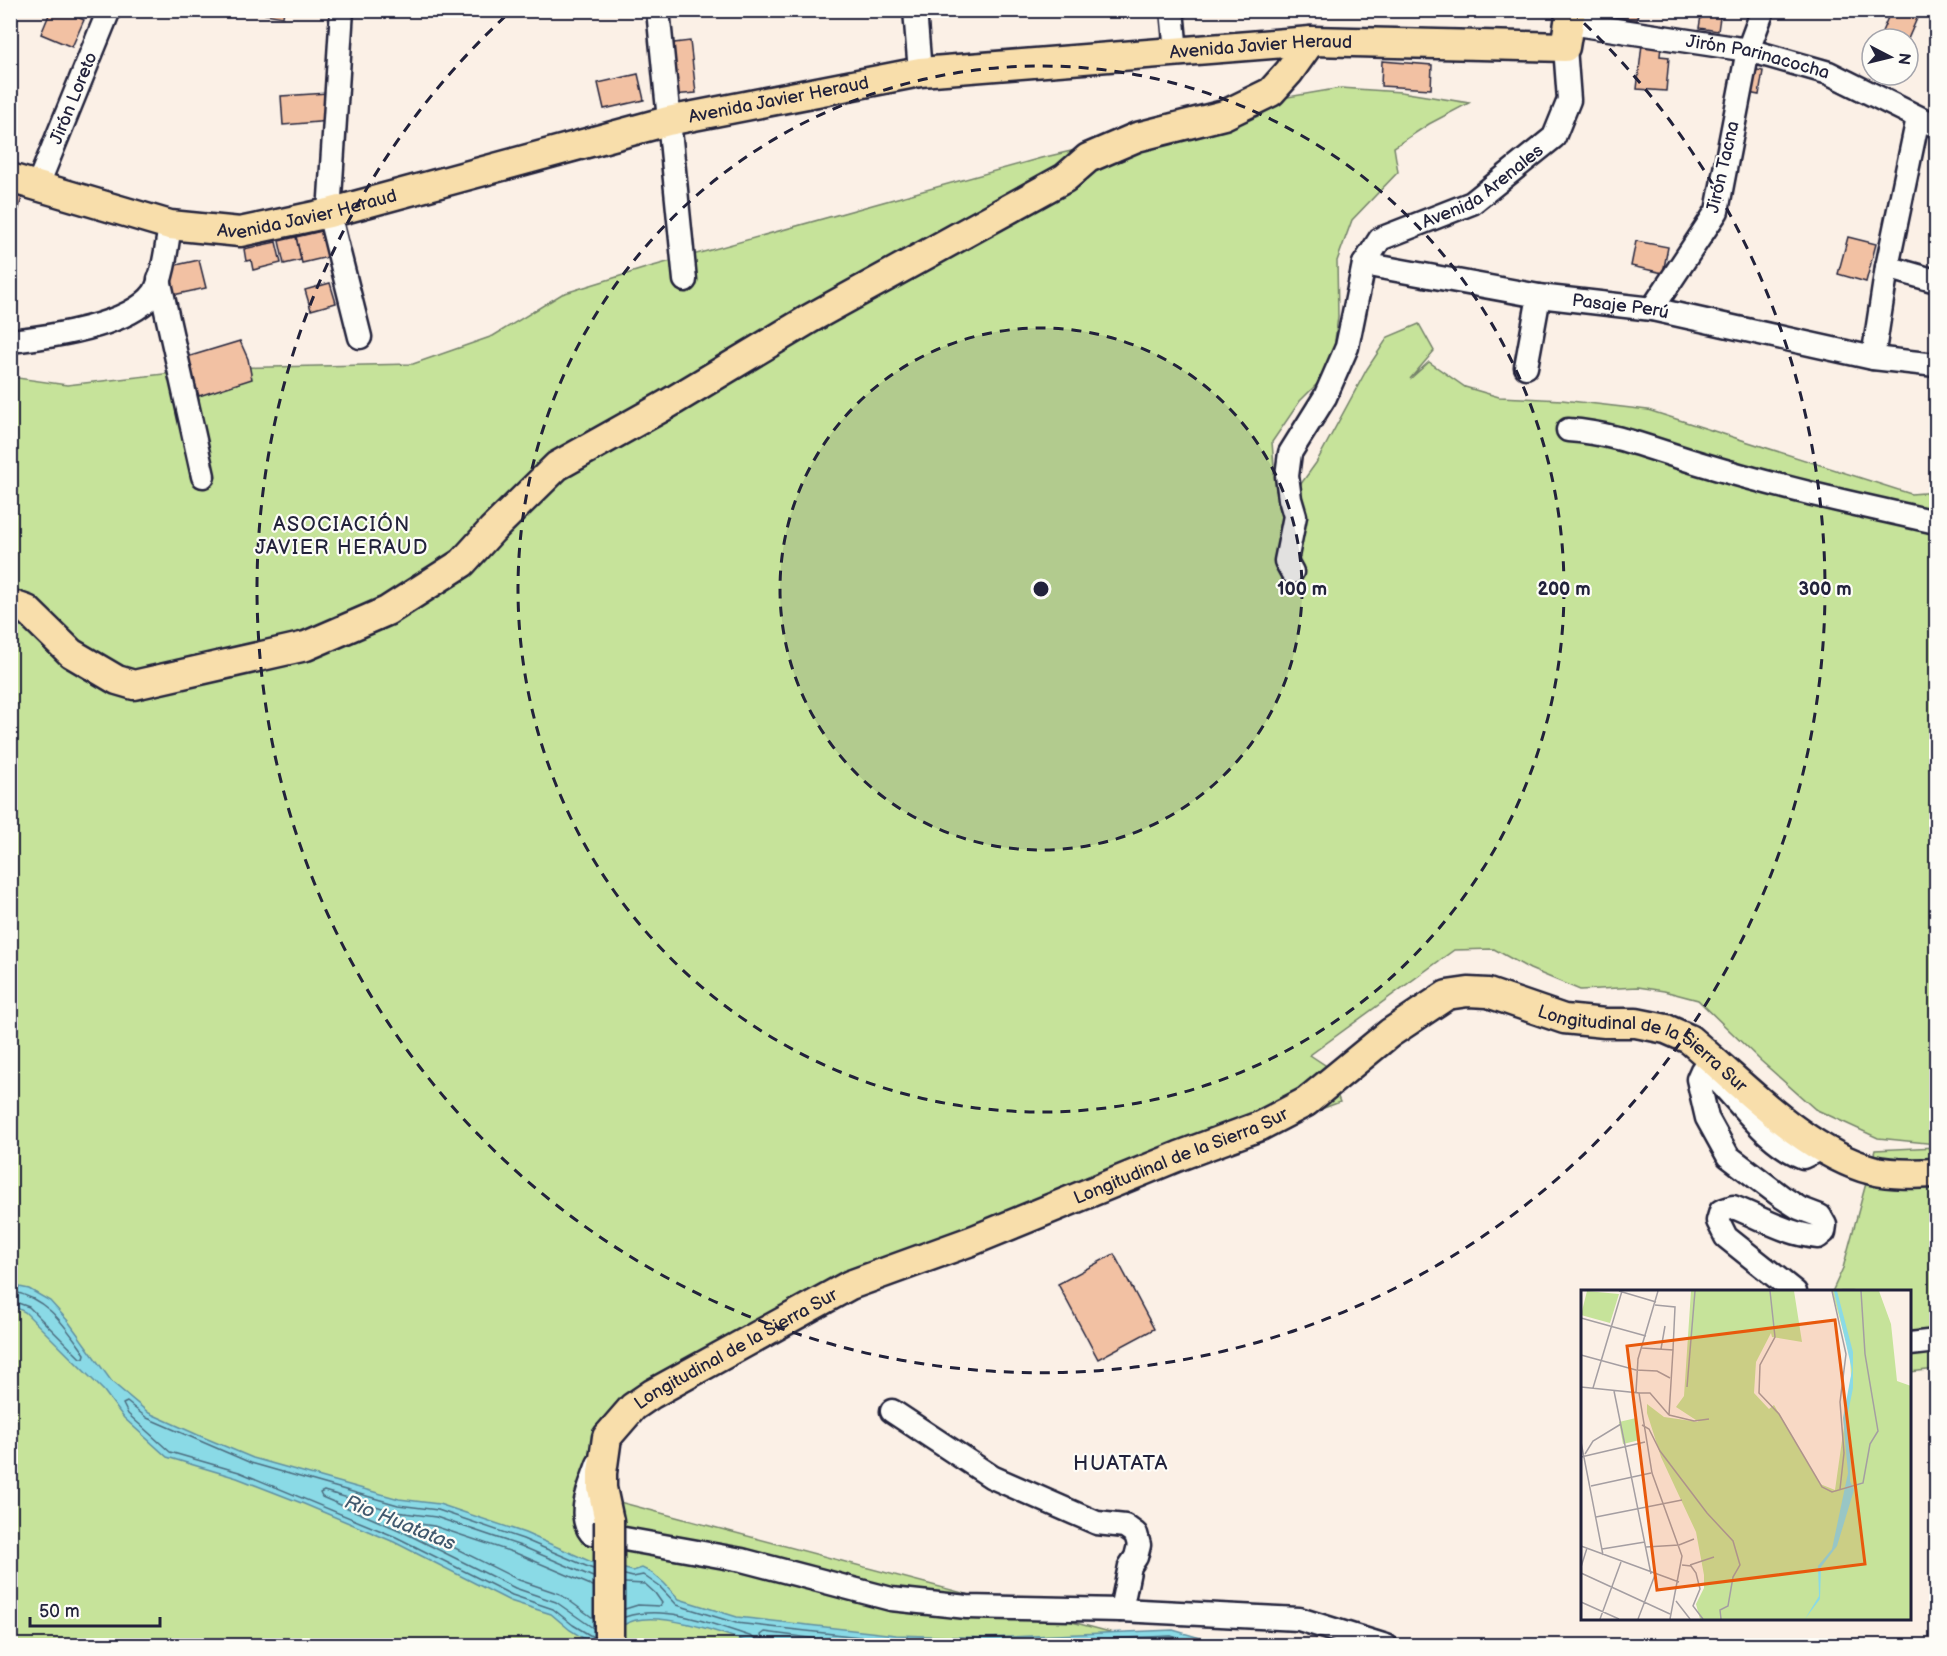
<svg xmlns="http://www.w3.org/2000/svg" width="1947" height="1656" viewBox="0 0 1947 1656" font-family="'Balsamiq Sans',sans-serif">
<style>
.green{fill:#c6e39a;stroke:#74826a;stroke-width:1.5}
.water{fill:#8adae6;stroke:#6090a2;stroke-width:1.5}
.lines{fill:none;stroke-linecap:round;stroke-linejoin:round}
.shore{stroke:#4c6c7f;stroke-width:1.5}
.building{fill:#f2c1a3;stroke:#22223b;stroke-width:1.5}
.minor-casing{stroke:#22223b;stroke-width:27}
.major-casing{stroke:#22223b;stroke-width:33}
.minor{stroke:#fdfcf7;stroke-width:22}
.major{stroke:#f8deab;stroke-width:28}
.major-bridge-casing{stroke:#22223b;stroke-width:33;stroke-linecap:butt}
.major-bridge{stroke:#f8deab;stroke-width:28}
.ring{fill:none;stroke:#22223b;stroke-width:3;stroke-dasharray:10 8}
.labels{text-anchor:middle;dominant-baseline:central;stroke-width:4.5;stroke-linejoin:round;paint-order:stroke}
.street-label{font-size:18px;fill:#22223b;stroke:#fdfcf7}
.neighbourhood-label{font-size:20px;letter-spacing:1.5px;fill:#22223b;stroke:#fdfcf7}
.water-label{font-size:20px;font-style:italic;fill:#41596e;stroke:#fdfcf7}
.quarter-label{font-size:21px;letter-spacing:1.5px;fill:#22223b;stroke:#fdfcf7}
.inset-road{fill:none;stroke:#a49ea2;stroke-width:1.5}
.view{fill:#e8590c;fill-opacity:0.15;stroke:#e8590c;stroke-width:3}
.inset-edge{fill:none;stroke:#22223b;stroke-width:3}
.centre{fill:#22223b;stroke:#fdfcf7;stroke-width:3}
.ring-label{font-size:18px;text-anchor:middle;font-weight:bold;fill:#22223b;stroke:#fdfcf7;stroke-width:4.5;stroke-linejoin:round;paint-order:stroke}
</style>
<rect width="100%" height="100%" fill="#fbf0e6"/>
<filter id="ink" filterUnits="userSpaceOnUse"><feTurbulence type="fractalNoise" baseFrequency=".0167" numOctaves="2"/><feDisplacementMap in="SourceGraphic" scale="12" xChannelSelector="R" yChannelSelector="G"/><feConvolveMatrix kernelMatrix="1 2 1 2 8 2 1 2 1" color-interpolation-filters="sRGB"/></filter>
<g filter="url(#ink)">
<g class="green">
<path d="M1341,88L1401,92L1469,103L1429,124L1394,147L1398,172L1352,220L1337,261L1338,316L1334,348L1318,383L1300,401L1272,442L1276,491L1293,495L1316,463L1367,369L1388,337L1419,324L1434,351L1410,379L1429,362L1465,387L1499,397L1562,400L1648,410L1911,494L1936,492V1144L1878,1138L1815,1109L1761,1061L1698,1000L1664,991L1638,987L1580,990L1530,969L1494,949L1454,950L1310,1055L1325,1065L1340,1102L921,1257L670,1384L620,1430L608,1499L1159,1645L11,1646V377L67,385L217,368L413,364L493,336L562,294L646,268L1041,158L1144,134L1258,102Z"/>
<path d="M1936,1147V1369L1910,1372V1292H1832L1843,1268L1875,1150Z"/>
</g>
<path class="water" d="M10,1285L29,1289L50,1301L68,1321L112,1382L149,1413L198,1435L253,1458L399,1499L439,1504L525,1533L596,1564L622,1563L625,1569L633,1571L642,1568L652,1573L664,1583L679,1599L737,1617L896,1635L988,1638L1173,1630L1224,1645L758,1646C728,1635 651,1606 624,1625C618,1629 614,1637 610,1644L591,1643L570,1630L551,1614L510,1601L394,1542L304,1504L237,1478L167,1457L124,1418L104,1391L25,1312L11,1305Z"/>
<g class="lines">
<g class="shore">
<path d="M10,1291C48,1298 64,1325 85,1354L84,1358H80L29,1307L10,1300"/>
<path d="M593,1569L523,1539L438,1510L398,1505L251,1463L147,1418L127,1402L123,1404L128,1414L170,1452L239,1472L396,1537L512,1595L553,1609L573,1625L593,1637"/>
<path d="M625,1575L633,1577L643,1575L660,1587L677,1605L736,1623L896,1641L988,1644L1171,1636L1205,1646"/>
<path d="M593,1577L521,1546L436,1517L396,1512L324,1491L320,1493L322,1497L399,1530L515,1588L556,1602L593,1628"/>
<path d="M625,1583L645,1584L655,1593L662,1603L660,1606L638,1605L625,1609"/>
<path d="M593,1586L518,1554L434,1526L420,1524L417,1526L419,1530L519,1580L560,1594L593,1618"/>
<path d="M625,1617C665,1604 713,1624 752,1637L755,1640L756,1646"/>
<path d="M764,1646L761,1635L765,1632L870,1646"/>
<path d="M1101,1646L1170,1644L1178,1646"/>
</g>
</g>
<g class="building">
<path d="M51,10H62L84,20L72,47L41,34Z"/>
<path d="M266,10H284L283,17L265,14Z"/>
<path d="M1406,10H1430V17L1405,16Z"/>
<path d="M1587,10H1617L1616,17L1587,12Z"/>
<path d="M1617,10H1638L1637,20L1616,17Z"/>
<path d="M1702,10H1721L1718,31L1699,28Z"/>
<path d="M1891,10H1906L1918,16L1908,39H1879Z"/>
<path d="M690,41L696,93L672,95L666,44Z"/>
<path d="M1642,44L1661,46L1660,56L1669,57L1666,91L1637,89Z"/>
<path d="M1382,61L1432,65L1431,89L1381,86Z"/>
<path d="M1748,68L1763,71L1759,95L1743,92Z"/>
<path d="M638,74L644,100L604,109L598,83Z"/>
<path d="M328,93L330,121L283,125L281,96Z"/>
<path d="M10,193L22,197L10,242Z"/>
<path d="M326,230L332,256L302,263L296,237Z"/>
<path d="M296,237L301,260L284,264L279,241Z"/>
<path d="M1848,237L1876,244L1866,282L1838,274Z"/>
<path d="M1636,241L1668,247L1663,273L1631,266Z"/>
<path d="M276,242L281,263L253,270L251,260L246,261L244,249Z"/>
<path d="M199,260L206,288L173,295L167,267Z"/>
<path d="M330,283L336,303L311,310L305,290Z"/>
<path d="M240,341L248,359L252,379L199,396L187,357Z"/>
<path d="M1114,1254L1154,1329L1098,1359L1058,1284Z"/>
</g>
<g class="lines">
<defs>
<g id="minor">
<path d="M342,10L329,213L360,337"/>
<path d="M658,10L685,280"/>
<path d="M915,10L920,72"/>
<path d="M1172,10L1176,52"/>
<path id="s1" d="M1569,23L1748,50L1829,73L1936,126"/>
<path id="s2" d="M37,187L109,10"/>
<path id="s3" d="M1364,264L1539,296L1652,309L1873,358L1887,267L1918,118"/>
<path d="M1887,267L1936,281"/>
<path d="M159,279L203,476"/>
<path d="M1652,309L1717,211L1748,50L1763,10"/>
<path d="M10,341C49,337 130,326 154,293C164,277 167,243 170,225"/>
<path d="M1873,358L1936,365"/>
<path d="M1526,367L1539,296"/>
<path d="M1568,430C1617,433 1659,452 1705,465C1781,488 1859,505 1936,522"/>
<path id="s4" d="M1292,572L1286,561L1295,516L1290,499L1287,476L1290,453L1325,397L1347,347L1364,264L1380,239L1472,203L1554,137L1569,100L1565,47"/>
<path d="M1795,1292L1726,1237L1718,1221L1721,1211L1733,1207C1762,1218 1786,1234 1818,1237L1824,1232L1825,1225L1820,1216L1799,1208L1782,1197L1728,1156L1707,1118L1698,1079L1702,1070L1711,1074C1740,1101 1765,1142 1803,1157L1822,1148"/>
<path d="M1910,1344L1936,1341"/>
<path d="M892,1411L992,1477L1097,1523L1125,1526L1136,1534L1139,1545L1136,1557L1130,1566L1121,1610"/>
<path d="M598,1464C591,1485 576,1514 591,1533L742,1560L891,1599L967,1607L1121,1610L1299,1619L1386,1646"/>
</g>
<g id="major">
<path id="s5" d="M10,178L170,225L240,232L329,213L668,121L920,72L1311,41L1565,47L1571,10"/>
<path d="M10,604L27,610L71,653L117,680L134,685L306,646L387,611L462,563L492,530L557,466L666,405L811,318L1065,178L1088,158L1137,137L1224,115L1271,92L1289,72L1311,41"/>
<path id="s6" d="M609,1521L602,1488V1473L607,1437L633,1407L652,1394L850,1285L974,1240L1179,1156L1260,1126L1306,1102L1390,1033L1447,995L1468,992L1488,993L1564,1019L1605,1023H1636L1666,1029L1689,1039C1741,1083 1806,1153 1872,1170C1892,1175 1916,1174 1936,1173"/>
</g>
</defs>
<use href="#minor" class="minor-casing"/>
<use href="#major" class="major-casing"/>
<use href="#minor" class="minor"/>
<use href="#major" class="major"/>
<defs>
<path id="major-bridge" d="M609,1521V1646"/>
</defs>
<use href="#major-bridge" class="major-bridge-casing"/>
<use href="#major-bridge" class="major-bridge"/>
</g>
</g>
<circle cx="1041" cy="589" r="261" fill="#22223b" fill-opacity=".12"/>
<g class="ring">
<circle cx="1041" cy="589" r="261"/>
<circle cx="1041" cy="589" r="523"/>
<path d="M1571 11A784 784 0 1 1 511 11"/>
</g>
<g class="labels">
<g class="street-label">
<text stroke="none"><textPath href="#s5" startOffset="1278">Avenida Javier Heraud</textPath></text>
<text stroke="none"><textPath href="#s1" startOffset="192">Jirón Parinacocha</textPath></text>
<text stroke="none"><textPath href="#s2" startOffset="96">Jirón Loreto</textPath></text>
<text stroke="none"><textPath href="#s5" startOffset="792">Avenida Javier Heraud</textPath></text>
<text transform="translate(1723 167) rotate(-77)">Jirón Tacna</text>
<text stroke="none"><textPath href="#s4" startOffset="474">Avenida Arenales</textPath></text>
<text stroke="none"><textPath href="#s5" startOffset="306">Avenida Javier Heraud</textPath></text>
<text stroke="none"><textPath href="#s3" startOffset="260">Pasaje Perú</textPath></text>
<text stroke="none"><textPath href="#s6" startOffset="1252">Longitudinal de la Sierra Sur</textPath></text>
<text stroke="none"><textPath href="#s6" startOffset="729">Longitudinal de la Sierra Sur</textPath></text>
<text stroke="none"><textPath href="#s6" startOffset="243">Longitudinal de la Sierra Sur</textPath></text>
</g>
<g class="neighbourhood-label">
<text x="342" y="525">ASOCIACIÓN<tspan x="342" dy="23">JAVIER HERAUD</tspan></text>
</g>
<g class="water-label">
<text transform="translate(400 1523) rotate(22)">Rio Huatatas</text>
</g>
<g class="quarter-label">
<text x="1121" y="1463">HUATATA</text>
</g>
</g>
<g transform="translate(1581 1290)">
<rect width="330" height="330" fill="#fbf0e6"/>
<path d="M6,1L38,4L29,33L0,25ZM110,1H213L221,52L191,47L190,43L175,72L173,103L188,119L193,115L239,194L254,200L270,87L269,66L251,1H298L310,34L316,91L330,96V329H119L115,314L123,298V285L115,242L80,167L66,123V114L83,127L118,132L95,117L103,106ZM55,128L59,150L42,154L38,132Z" fill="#c6e39a"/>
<path d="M253,1H256L272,62V98L265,133L270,150L269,191L273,200L256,256L240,277L239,309L224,329L238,306L237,276L251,259L267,183L262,128L271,80Z" fill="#8adae6"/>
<path class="inset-road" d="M38,1L75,12M189,1L194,47L179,75L178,103L198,124L241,197L251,202L282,193L289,154L297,141L284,64L280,1M251,1L265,64L259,112L263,163L259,199M74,15L94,17L92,60M0,28L65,46M61,58L92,60L88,125M80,59L84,36M0,65L55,80L76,81L89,88M0,97L58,103L71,183L101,266L89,329M106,97L114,1M12,98L41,1M33,101L70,284M55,102L57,69L77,1M58,103H69L88,125M88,125L113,131L128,129M61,135L68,139L79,161L126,223L152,251L159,275L152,287L147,316L139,320L140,329M0,152L22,265M4,164L12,151L40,134M0,167L64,152M10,196L70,183M15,227L101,210M0,256L98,292M65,257L98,255L113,249M21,259L64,252M101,275L110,276L115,283L119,299L112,316L122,329M109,275L133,267M0,277L6,258M0,283L89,324M95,311L109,329M0,312L38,329M19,329L40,272M57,329L74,285"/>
<path class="view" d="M254,30L284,274L76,300L46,56Z"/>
<rect width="330" height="330" class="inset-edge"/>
</g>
<circle cx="1041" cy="589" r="9" class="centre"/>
<g class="ring-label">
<text x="1302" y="595">100 m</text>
<text x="1564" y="595">200 m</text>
<text x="1825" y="595">300 m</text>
</g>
<rect width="1947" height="1656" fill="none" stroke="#fdfcf7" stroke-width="36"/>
<rect x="18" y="18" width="1911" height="1620" fill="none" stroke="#22223b" stroke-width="2" filter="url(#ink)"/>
<g transform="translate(1890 57) rotate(97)"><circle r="28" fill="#fdfcf7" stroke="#a5a5ac" stroke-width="1.5"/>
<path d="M0-4.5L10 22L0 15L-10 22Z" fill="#22223b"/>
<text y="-9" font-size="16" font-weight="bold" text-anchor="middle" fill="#22223b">N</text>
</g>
<path d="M30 1617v9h130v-9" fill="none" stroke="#22223b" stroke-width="3"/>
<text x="39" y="1617" font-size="18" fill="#22223b" stroke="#fdfcf7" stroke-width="4.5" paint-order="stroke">50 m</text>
</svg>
